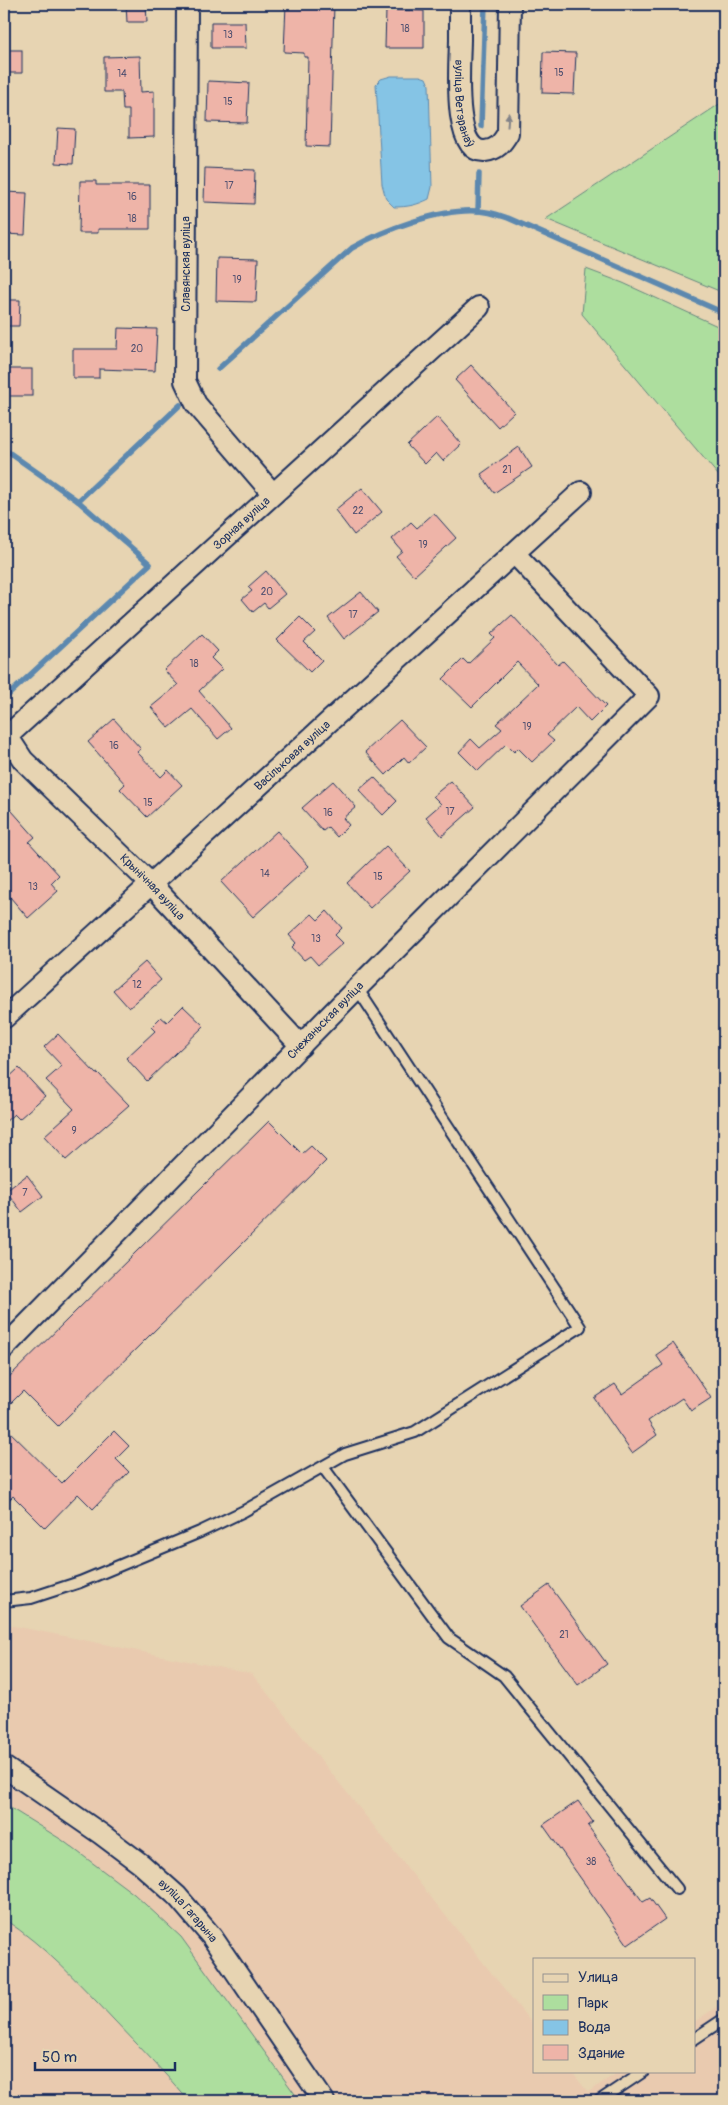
<svg xmlns="http://www.w3.org/2000/svg" width="728" height="2105" viewBox="0 0 728 2105" font-family="Pangolin,sans-serif">
<style>
.built{fill:#e9caaf}
.green{fill:#adde9e;stroke:#64867e}
.water{fill:#85c4e5;stroke:#5b88af}
.lines{fill:none;stroke-linecap:round;stroke-linejoin:round}
.stream{stroke:#5b88af;stroke-width:5.5}
.building{fill:#eeb4a8;stroke:#1b2f5e}
.service-casing{stroke:#1b2f5e;stroke-width:14}
.minor-casing{stroke:#1b2f5e;stroke-width:24}
.service{stroke:#e7d4b2;stroke-width:10}
.minor{stroke:#e7d4b2;stroke-width:20}
.oneway{fill:#818288}
.labels{text-anchor:middle;dominant-baseline:central;stroke-width:4;stroke-linejoin:round;paint-order:stroke}
.number-label{font-size:10px;fill:#505070}
.street-label{font-size:12px;fill:#1b2f5e;stroke:#e7d4b2}
</style>
<rect width="100%" height="100%" fill="#e7d4b2"/>
<filter id="ink" filterUnits="userSpaceOnUse"><feTurbulence type="fractalNoise" baseFrequency=".02" numOctaves="2"/><feDisplacementMap in="SourceGraphic" scale="10" xChannelSelector="R" yChannelSelector="G"/><feConvolveMatrix kernelMatrix="1 2 1 2 8 2 1 2 1" color-interpolation-filters="sRGB"/></filter>
<g filter="url(#ink)">
<path class="built" d="M4,1624L252,1674L534,2026V2071H571L588,2092L620,2071H694V2022L724,2002V2101H4Z"/>
<g class="green">
<path d="M724,101V293L546,219Z"/>
<path d="M586,269L623,283L724,329V482L582,314Z"/>
<path d="M4,1804L62,1840L134,1894L181,1937L300,2101H189C165,2073 139,2046 114,2020C79,1983 46,1947 4,1919Z"/>
</g>
<path class="water" d="M391,76H420L426,78L429,85L432,187L429,199C417,205 408,207 394,207L386,199L382,184L376,84L381,79Z"/>
<g class="lines">
<g class="stream">
<path d="M481,126L485,4"/>
<path d="M478,211L479,174"/>
<path d="M218,369L352,248C383,230 441,208 478,211C488,211 499,215 508,218L724,313"/>
<path d="M4,449L78,501L150,564L4,699"/>
<path d="M78,501L180,405"/>
</g>
</g>
<g class="building">
<path d="M126,4H146L147,22H127Z"/>
<path d="M286,4H334L330,147L306,146L308,57H304V53L284,52Z"/>
<path d="M386,10L424,11V48H385Z"/>
<path d="M211,22H245L246,48H211Z"/>
<rect x="4" y="50" width="18" height="23"/>
<path d="M543,52L576,53L574,94L542,93Z"/>
<path d="M140,56L141,92L154,91V137L129,138V110H123L122,92H104V57Z"/>
<path d="M208,81L249,83L247,123L207,122Z"/>
<path d="M58,128L75,129L73,164L56,163Z"/>
<path d="M205,168L255,170L254,204L204,202Z"/>
<path d="M80,181H96V185H150V229H98V233H79Z"/>
<path d="M4,192L27,193L25,235L4,234Z"/>
<path d="M217,258L258,259L256,302L216,301Z"/>
<path d="M4,300H20L19,326H4Z"/>
<path d="M118,328L157,329L155,371L99,369V378H73V349H117Z"/>
<path d="M471,365L514,412L498,427L455,380Z"/>
<rect x="4" y="369" width="28" height="27"/>
<path d="M437,417L461,444L443,461L436,453L425,464L407,445Z"/>
<path d="M519,447L532,467L494,493L481,474Z"/>
<path d="M362,488L382,512L354,535L335,510Z"/>
<path d="M434,513L456,538L414,576L396,556L402,551L392,539L411,522L417,528Z"/>
<path d="M266,571L285,594L268,608L264,603L253,612L242,599L252,591L248,587Z"/>
<path d="M361,592L378,612L344,639L328,618Z"/>
<path d="M512,615L558,665L563,661L606,706L590,722L576,707L547,735L554,741L532,762L518,748L514,752L506,744L478,771L459,752L471,739L480,748L502,729L496,724L538,684L517,662L472,707L443,679L463,659L468,664L495,638L491,634Z"/>
<path d="M300,617L315,632L304,642L322,660L310,672L277,640Z"/>
<path d="M202,634L218,651L211,658L222,669L199,691L231,728L218,739L192,709L169,728L151,707L178,685L164,670Z"/>
<path d="M114,719L141,749L137,752L161,777L168,770L182,785L147,817L120,789L125,784L88,742Z"/>
<path d="M400,720L426,747L409,763L404,757L386,775L365,752Z"/>
<path d="M374,777L397,801L383,815L359,790Z"/>
<path d="M333,781L356,807L343,818L349,825L337,837L328,827L323,831L302,808Z"/>
<path d="M451,781L475,807L442,836L426,817L441,804L433,796Z"/>
<path d="M4,802L35,837L29,842L59,875L51,883L58,891L28,918L4,890Z"/>
<path d="M277,831L309,866L253,917L221,882Z"/>
<path d="M386,846L410,871L370,908L347,883Z"/>
<path d="M327,911L342,928L335,935L343,943L318,965L310,956L304,960L292,947L296,943L289,935L312,914L318,920Z"/>
<path d="M145,962L161,980L129,1008L113,990Z"/>
<path d="M183,1006L204,1026L147,1081L126,1058L155,1031L151,1027L161,1017L167,1022Z"/>
<path d="M58,1034L96,1074L98,1073L129,1105L66,1160L44,1136L74,1109L46,1080L62,1066L44,1047Z"/>
<path d="M19,1068L45,1096L19,1119L14,1114L4,1123V1082Z"/>
<path d="M269,1121L302,1154L311,1146L326,1161L58,1426L23,1391L4,1410V1382Z"/>
<path d="M27,1175L43,1196L22,1212L6,1191Z"/>
<path d="M673,1343L711,1398L691,1411L682,1398L648,1421L657,1435L632,1453L594,1398L615,1384L622,1394L663,1365L656,1355Z"/>
<path d="M4,1426L62,1483L114,1431L129,1446L116,1459L129,1472L93,1509L78,1494L45,1528L13,1496L4,1505Z"/>
<path d="M549,1585L607,1664L578,1685L520,1606Z"/>
<path d="M578,1801L593,1822L588,1826L643,1902L650,1898L665,1919L628,1945L543,1825Z"/>
</g>
<g class="lines">
<defs>
<g id="service">
<path d="M323,1467L449,1638L504,1676L677,1889"/>
<path d="M4,1601L31,1598L80,1582L200,1532L244,1511L345,1454L415,1432L580,1327L357,988"/>
<path d="M694,2039L724,2019"/>
<path d="M599,2101L644,2071"/>
</g>
<g id="minor">
<path d="M187,4L185,381L196,404L273,494"/>
<path id="s1" d="M460,4C460,15 460,27 460,39C460,61 451,153 485,151C497,150 502,143 508,133L510,4"/>
<path id="s2" d="M4,731L23,760L151,884L301,1046"/>
<path id="s3" d="M4,739L479,307"/>
<path id="s4" d="M4,1018L581,492"/>
<path id="s5" d="M4,1348L357,988L649,696L515,554"/>
<path id="s6" d="M4,1767L101,1834L141,1864L177,1896L212,1937L324,2101"/>
</g>
</defs>
<use href="#service" class="service-casing"/>
<use href="#minor" class="minor-casing"/>
<use href="#service" class="service"/>
<use href="#minor" class="minor"/>
</g>
<defs><path id="oneway-solid" d="M-6-.8H1V-3.2L6.5 0L1 3.2V.8H-6Z" transform="scale(1.25)"/></defs>
<use class="oneway" href="#oneway-solid" transform="translate(508 120) rotate(-86)"/>
</g>
<g class="labels">
<g class="number-label">
<text x="405" y="29">18</text>
<text x="228" y="35">13</text>
<text x="559" y="73">15</text>
<text x="122" y="74">14</text>
<text x="228" y="102">15</text>
<text x="229" y="186">17</text>
<text x="132" y="197">16</text>
<text x="132" y="219">18</text>
<text x="237" y="280">19</text>
<text x="137" y="349">20</text>
<text x="507" y="470">21</text>
<text x="358" y="511">22</text>
<text x="423" y="545">19</text>
<text x="267" y="592">20</text>
<text x="353" y="615">17</text>
<text x="194" y="664">18</text>
<text x="527" y="727">19</text>
<text x="114" y="746">16</text>
<text x="148" y="803">15</text>
<text x="450" y="812">17</text>
<text x="328" y="813">16</text>
<text x="265" y="874">14</text>
<text x="378" y="877">15</text>
<text x="33" y="887">13</text>
<text x="316" y="939">13</text>
<text x="137" y="985">12</text>
<text x="74" y="1131">9</text>
<text x="25" y="1193">7</text>
<text x="564" y="1635">21</text>
<text x="591" y="1862">38</text>
</g>
<g class="street-label">
<text stroke="none"><textPath href="#s1" startOffset="100">вуліца Ветэранаў</textPath></text>
<text transform="translate(186 264) rotate(-90)">Славянская вуліца</text>
<text stroke="none"><textPath href="#s3" startOffset="321">Зорная вуліца</textPath></text>
<text stroke="none"><textPath href="#s4" startOffset="390">Васільковая вуліца</textPath></text>
<text stroke="none"><textPath href="#s2" startOffset="216">Крынічная вуліца</textPath></text>
<text stroke="none"><textPath href="#s5" startOffset="459">Снежаньская вуліца</textPath></text>
<text stroke="none"><textPath href="#s6" startOffset="234">вуліца Гагарына</textPath></text>
</g>
</g>
<rect width="728" height="2105" fill="none" stroke="#e7d4b2" stroke-width="20"/>
<rect x="10" y="10" width="708" height="2085" fill="none" stroke="#1b2f5e" stroke-width="2" filter="url(#ink)"/>
<rect x="533" y="1958" width="162" height="115" fill="#e7d4b2" stroke="#959290"/>
<rect x="543" y="1974" width="25" height="8" fill="#e7d4b2" stroke="#959290"/>
<text x="578" y="1982" font-size="15" fill="#1b2f5e">Улица</text>
<rect x="543" y="1995" width="25" height="15" fill="#adde9e" stroke="#959290"/>
<text x="578" y="2008" font-size="15" fill="#1b2f5e">Парк</text>
<rect x="543" y="2020" width="25" height="15" fill="#85c4e5" stroke="#959290"/>
<text x="578" y="2032" font-size="15" fill="#1b2f5e">Вода</text>
<rect x="543" y="2045" width="25" height="15" fill="#eeb4a8" stroke="#959290"/>
<text x="578" y="2058" font-size="15" fill="#1b2f5e">Здание</text>
<path d="M35 2062v8h140v-8" fill="none" stroke="#1b2f5e" stroke-width="2.5"/>
<text x="42" y="2062" font-size="15" fill="#1b2f5e" stroke="#e7d4b2" stroke-width="4" paint-order="stroke">50 m</text>
</svg>
